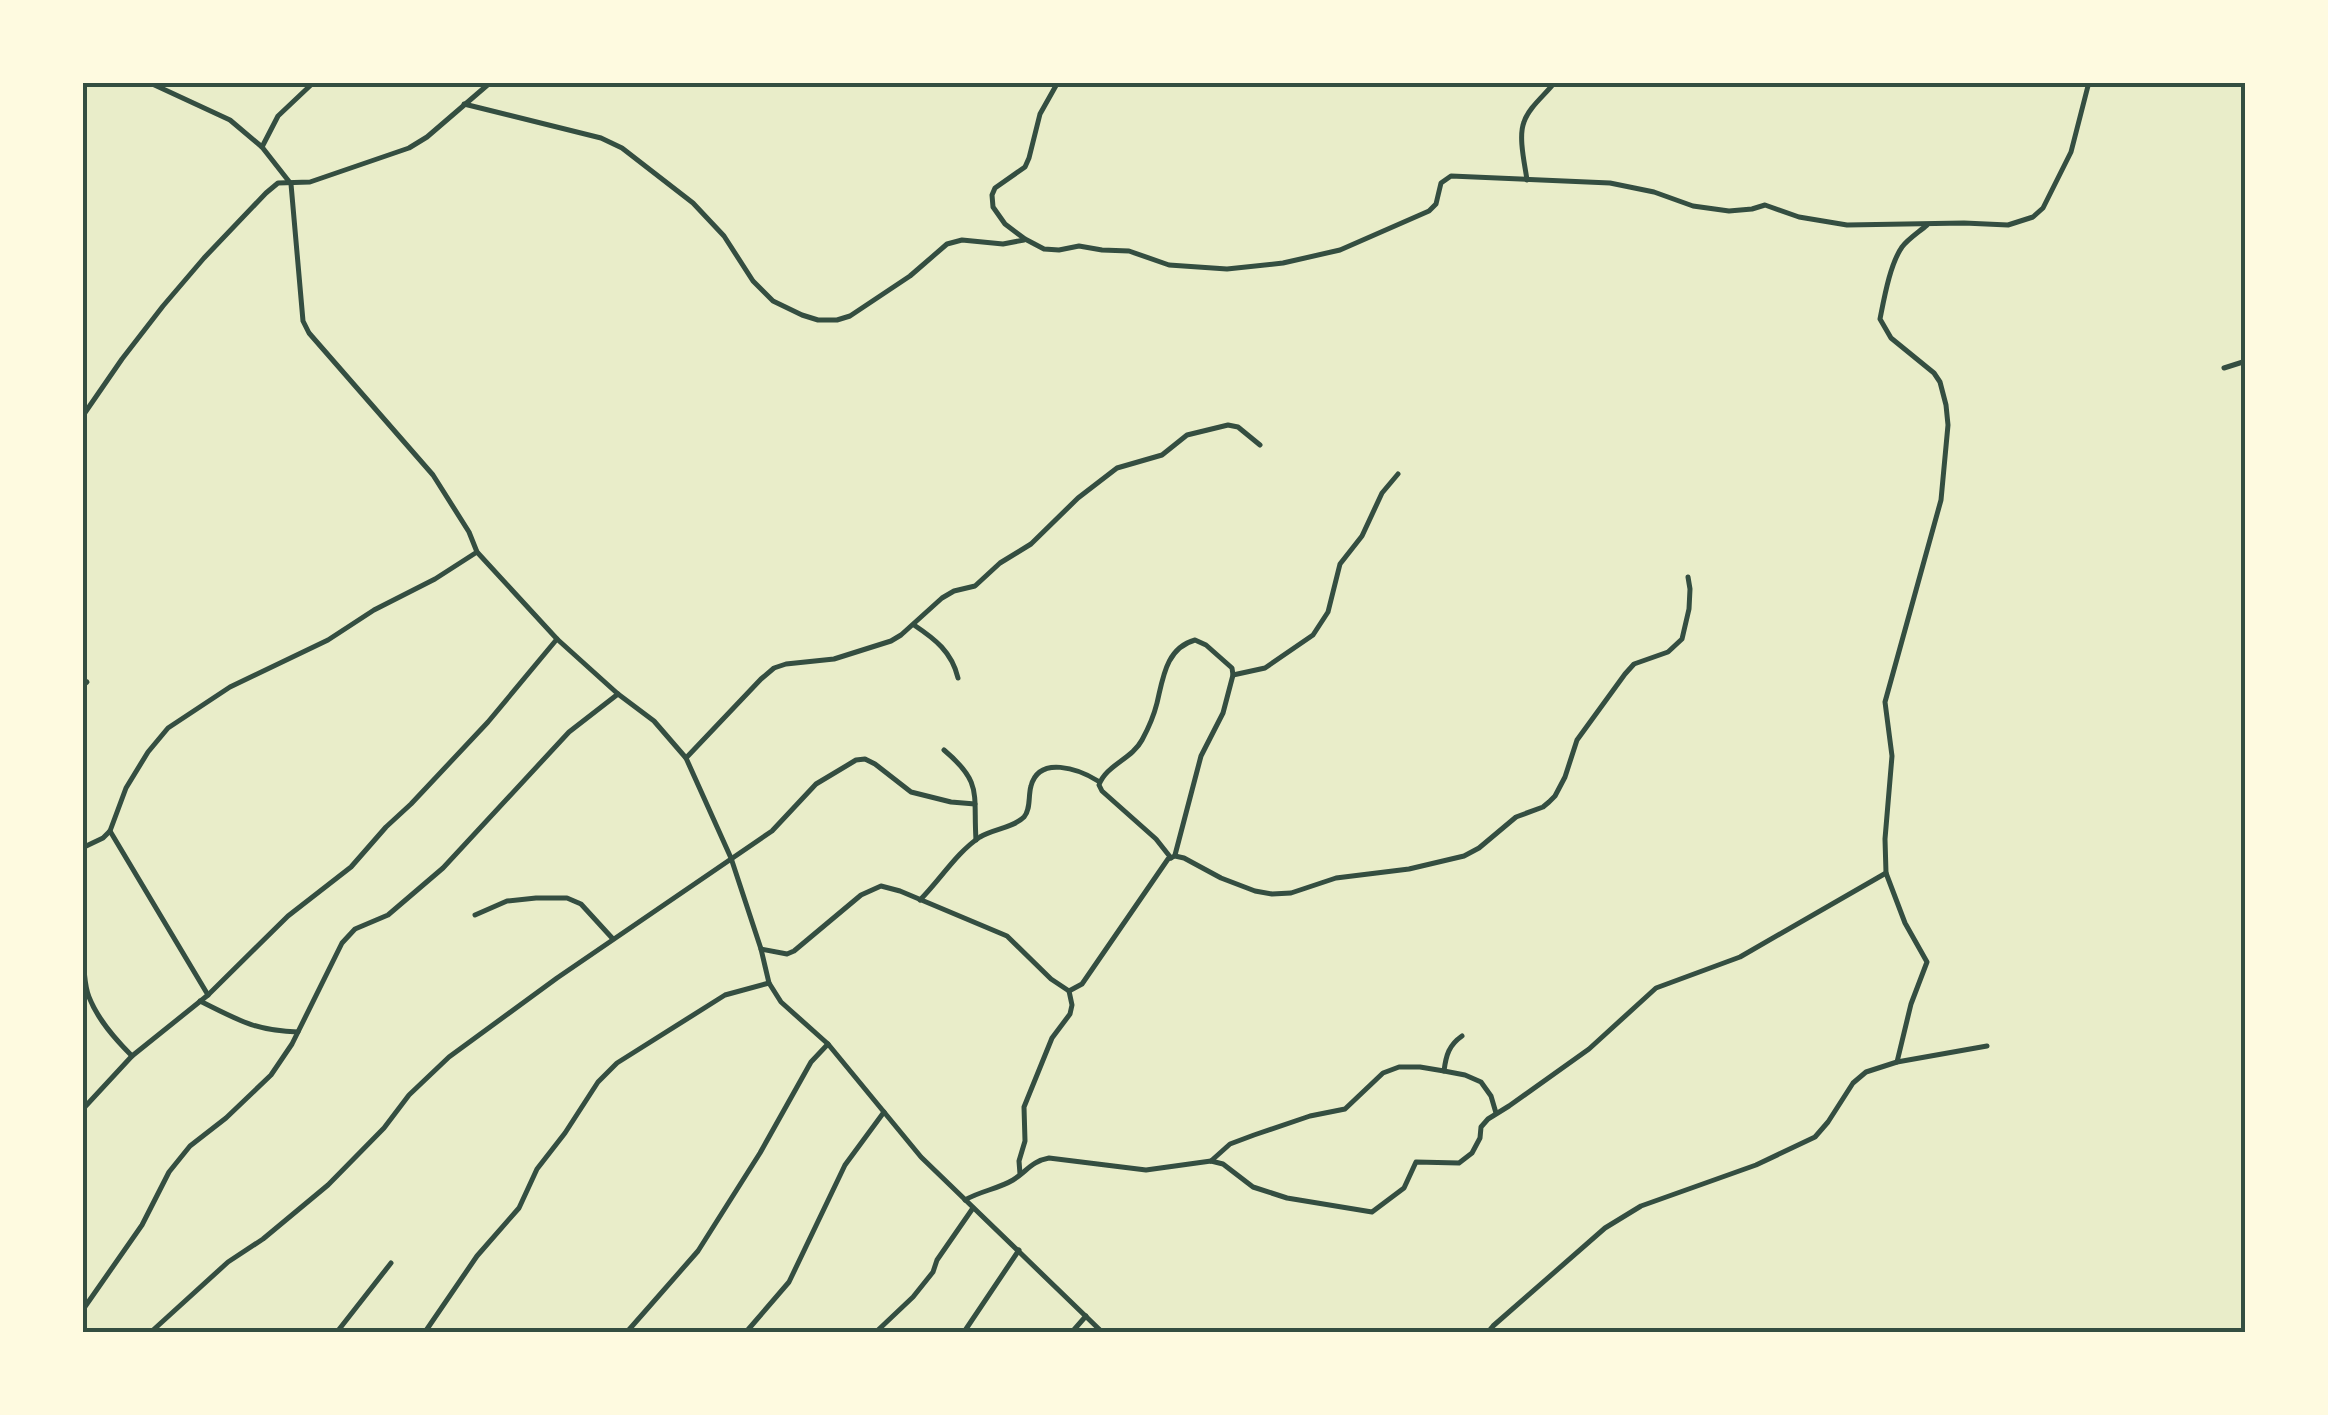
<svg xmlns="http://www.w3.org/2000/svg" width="2328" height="1415" viewBox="0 0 2328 1415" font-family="Georgia,serif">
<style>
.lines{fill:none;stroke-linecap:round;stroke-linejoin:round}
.minor{stroke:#344e41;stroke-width:5}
.tertiary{stroke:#344e41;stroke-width:5}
.neatline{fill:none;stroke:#344e41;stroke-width:4}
</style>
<rect width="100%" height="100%" fill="#e9edc9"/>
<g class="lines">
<g class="minor">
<path d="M1058,82L1040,114L1029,158L1025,167L995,188L992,195L993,207L1005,224L1025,239L1044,249L1059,250L1079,246L1102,250L1129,251L1169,265L1227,269L1283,263L1340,250L1429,211L1436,204L1441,183L1451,176L1610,183L1654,192L1693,206L1729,211L1752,209L1765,205L1799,217L1847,225L1964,223L2008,225L2033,217L2043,208L2071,152L2089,82"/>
<path d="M464,104L601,138L622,148L693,203L724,236L753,281L773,301L802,315L818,320H837L850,316L910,276L947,244L962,240L1003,244L1024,240"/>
<path d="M262,147L278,116L314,82"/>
<path d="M1527,180C1525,165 1518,137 1524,122C1529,107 1545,95 1555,82"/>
<path d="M2224,368L2246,361"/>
<path d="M82,417L122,359L163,306L204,258L266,193L278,183L310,182L409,148L427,137L491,82"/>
<path d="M914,625C935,639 952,652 958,678"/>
<path d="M1233,675L1265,668L1313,635L1328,612L1340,564L1362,536L1382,493L1398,474"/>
<path d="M82,686L87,682"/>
<path d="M944,750C983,783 973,793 976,840"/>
<path d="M686,758L761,679L774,668L786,664L834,659L891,641L901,635L942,598L954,591L975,586L1000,563L1031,544L1078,498L1117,468L1162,455L1187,435L1228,425L1238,427L1260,445"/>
<path d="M110,831L208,995"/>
<path d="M82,848L103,838L110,831L126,788L148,752L168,728L230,687L328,640L374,610L435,579L477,552"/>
<path d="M1171,858L1156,839L1102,791L1099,785C1106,765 1132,759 1142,740C1148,729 1154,715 1157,703C1163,678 1166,648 1195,640L1206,645L1232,668L1233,675L1223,713L1201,756L1175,855"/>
<path d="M920,900C940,880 957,852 980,837C993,829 1013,828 1024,817C1031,809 1028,796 1031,786C1039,755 1079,769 1098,781"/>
<path d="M475,915L507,901L536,898H567L581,904L613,939"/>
<path d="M82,928V933"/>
<path d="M761,949L787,954L794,951L861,895L881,886L900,891L1007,936L1051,979L1069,991L1082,984L1168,859L1175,856L1184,858L1221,878L1255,891L1272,894L1291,893L1336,878L1409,869L1464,856L1479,848L1516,817L1543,807L1549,802L1555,796L1565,777L1577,740L1625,674L1634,664L1668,652L1682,639L1689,609L1690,589L1688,577"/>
<path d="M82,957C85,970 84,985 89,997C98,1020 115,1039 132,1056"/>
<path d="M200,1001C238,1020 256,1031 298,1032"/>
<path d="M1897,1062L1911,1004L1927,962L1905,923L1886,873L1885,839L1892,756L1885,702L1941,500L1948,425L1946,405L1940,382L1934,373L1891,338L1880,319C1884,299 1890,264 1902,247C1908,239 1919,232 1927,225"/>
<path d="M1444,1071C1446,1055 1449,1045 1462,1036"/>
<path d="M82,1110L132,1056L208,995L288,916L351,867L386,827L411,804L488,722L557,639"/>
<path d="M1211,1161L1230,1144L1254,1135L1310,1116L1345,1109L1383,1073L1399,1067H1420L1444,1071L1465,1075L1481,1082L1491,1096L1496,1113"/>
<path d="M1020,1174L1019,1161L1025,1141L1024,1107L1052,1038L1070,1014L1072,1005L1069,991"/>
<path d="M965,1200C980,1191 998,1189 1013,1180C1026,1172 1032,1161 1049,1158L1146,1170L1211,1161L1223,1164L1253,1187L1287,1198L1372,1212L1404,1188L1416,1162L1459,1163L1472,1153L1480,1138L1481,1127L1488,1119L1509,1106L1589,1049L1656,988L1740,957L1886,873"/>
<path d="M82,1311L142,1225L169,1172L190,1146L226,1118L271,1075L292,1044L342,943L355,929L388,915L443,868L569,732L618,694"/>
<path d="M151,1332L228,1262L263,1239L328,1185L384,1128L409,1095L449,1057L557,978L772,831L816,784L856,760L865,759L875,764L911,792L951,802L975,804"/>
<path d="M337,1332L391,1263"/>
<path d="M425,1332L477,1256L519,1208L537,1169L565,1133L598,1082L617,1063L725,995L769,983"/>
<path d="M627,1332L698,1251L760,1153L811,1062L828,1044"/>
<path d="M746,1332L789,1282L845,1165L884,1112"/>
<path d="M876,1332L913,1297L933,1272L937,1260L973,1208"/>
<path d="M964,1332L1019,1250"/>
<path d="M1072,1332L1086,1316"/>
<path d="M1488,1332L1493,1326L1605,1228L1641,1206L1756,1165L1815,1137L1828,1122L1853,1083L1866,1072L1897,1062L1987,1046"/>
</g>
<path class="tertiary" d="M148,82L230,120L262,147L291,184L303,321L309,333L433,475L469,532L477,552L557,639L618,694L654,721L686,758L731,858L761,949L769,983L781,1002L828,1044L921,1157L1102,1332"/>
</g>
<rect width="2328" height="1415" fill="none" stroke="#fefae0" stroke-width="170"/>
<rect x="85" y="85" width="2158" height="1245" class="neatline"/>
</svg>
